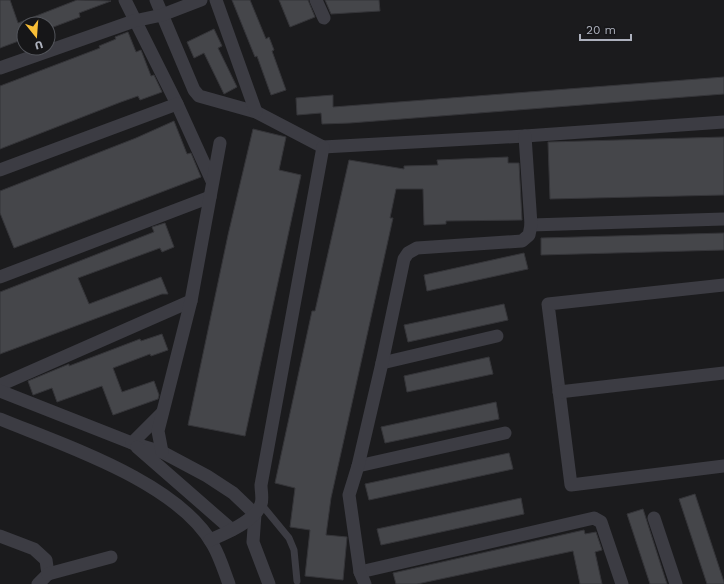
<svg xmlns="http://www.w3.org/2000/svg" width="724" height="584" viewBox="0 0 724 584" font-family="'Work Sans',sans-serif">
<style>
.building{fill:#45464a;stroke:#353539}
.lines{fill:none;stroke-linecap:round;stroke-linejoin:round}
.service{stroke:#3c3c43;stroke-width:7}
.minor{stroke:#3c3c43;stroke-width:13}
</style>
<rect width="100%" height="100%" fill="#1b1b1d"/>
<g class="building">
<path d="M0,0H10L18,23L77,0L111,1L79,13L80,17L48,29V24H24V39L0,48Z"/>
<path d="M232,0H250L266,39L269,37L274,50L272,51L286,90L271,95L257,56L255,57Z"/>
<path d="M279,0H308L315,17L290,27Z"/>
<path d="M325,0H379L380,11L331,14Z"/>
<path d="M214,29L222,46L218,48L237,87L224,94L204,53L194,58L187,42Z"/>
<path d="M128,32L136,52L141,50L151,76L154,75L162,92L140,100L138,96L121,102L0,149V86L100,48L99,46L116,39L115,37Z"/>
<path d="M724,77V94L350,123L322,124L321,113L297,115L296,98L333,95V107Z"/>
<path d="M174,121L187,154L191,153L201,177L14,248L0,213V191L136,138Z"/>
<path d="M253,129L286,137L279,170L301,175L245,436L188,425L228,235Z"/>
<path d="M724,137V195L550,199L548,142Z"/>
<path d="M508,157V163H519L522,220L446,221V224L424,225L423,189H396L390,218H393L331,498L326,535L347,537L343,580L305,576L310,530L290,527L295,488L275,483L312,311H315L349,160L404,169V166L438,165L437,160Z"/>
<path d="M165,223L174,247L162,252L160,248L78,278L89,304L161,277L168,294H162L0,354V292L154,232L152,227Z"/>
<path d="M724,233V250L541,255V238Z"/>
<path d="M524,253L528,269L427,291L424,275Z"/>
<path d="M504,304L508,320L408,342L404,325Z"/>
<path d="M162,334L168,350L151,356L150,354L113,368L122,392L154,381L159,395L158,399L113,415L102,386L57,402L52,388L33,395L28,381L69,364V366L140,339L141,341Z"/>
<path d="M489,357L493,374L407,392L404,376Z"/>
<path d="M496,402L499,419L385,443L381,427Z"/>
<path d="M509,453L513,469L369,500L365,484Z"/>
<path d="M695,494L724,582V584H707L679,499Z"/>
<path d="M521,498L524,514L381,545L377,529Z"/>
<path d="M643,509L665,578L667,584H650L627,514Z"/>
<path d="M584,530L585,534L596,532L602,550L595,552L602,584H580L573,551L417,584H396L393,573Z"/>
</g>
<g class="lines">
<path class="service" d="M261,504L289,538L294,550L297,581"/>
<g class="minor">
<path d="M125,0L177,104L212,181"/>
<path d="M156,0L194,90L199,96L256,112L323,147L525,136L724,122"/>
<path d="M216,0L256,112"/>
<path d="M316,0L324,18"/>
<path d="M0,68L134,21L162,15L201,0"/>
<path d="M0,170L177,104"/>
<path d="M531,225L724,219"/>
<path d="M0,277L210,197"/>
<path d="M724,285L548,304L571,485L724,466"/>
<path d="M382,363L497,336"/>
<path d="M0,385L191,301"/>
<path d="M0,391L132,443L162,452L207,476L233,493L255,514"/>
<path d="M559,392L724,373"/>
<path d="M0,419C63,445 178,482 213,545C220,557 224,571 229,584"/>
<path d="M132,443L162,413"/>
<path d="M137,447L232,530"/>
<path d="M162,452L158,431L191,301L220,143"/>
<path d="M358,466L505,433"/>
<path d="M255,514L253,542L269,584"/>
<path d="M654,518L676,584"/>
<path d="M0,536L34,549L46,560L48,574L38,584"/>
<path d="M210,540C224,534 256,521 261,504C263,499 261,491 261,485L323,147"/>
<path d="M360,572L594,518L601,522L622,584"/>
<path d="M48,574L111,557"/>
<path d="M365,584L360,572L349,495L358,466L382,363L404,259L408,253L417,248L522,241L529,235L531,225L525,136"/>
</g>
</g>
<g transform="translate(36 36) rotate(163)"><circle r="19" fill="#161618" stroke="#52545a"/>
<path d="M0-3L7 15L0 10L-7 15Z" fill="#f9bf37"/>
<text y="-6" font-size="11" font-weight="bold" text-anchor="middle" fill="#adb1bd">U</text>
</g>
<path d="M580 34v6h51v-6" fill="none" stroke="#adb1bd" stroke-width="2"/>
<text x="586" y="34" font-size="12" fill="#adb1bd" stroke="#161618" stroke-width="3" paint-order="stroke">20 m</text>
</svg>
